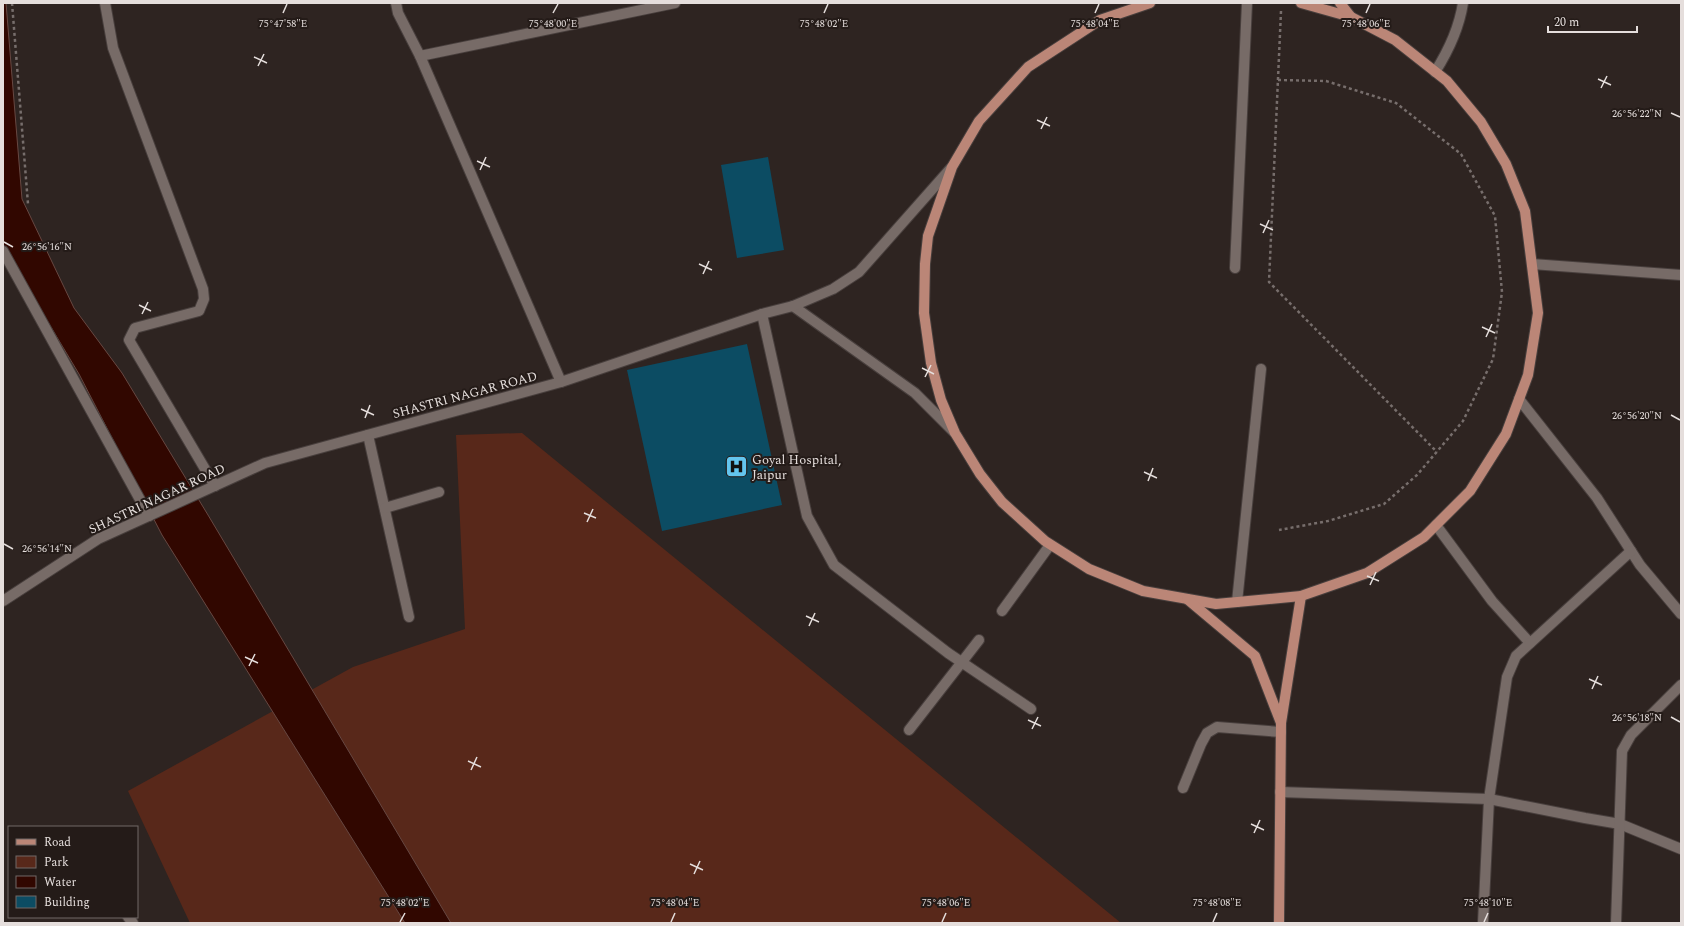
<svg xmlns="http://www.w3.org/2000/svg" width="1684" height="926" viewBox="0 0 1684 926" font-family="Spectral,serif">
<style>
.green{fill:#58281a}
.water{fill:#310700;stroke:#674842}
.building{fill:#0c4c63}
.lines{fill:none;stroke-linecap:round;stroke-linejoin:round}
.minor-casing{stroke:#483f3d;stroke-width:12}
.major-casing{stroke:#483f3d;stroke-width:12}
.path{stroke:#776e6c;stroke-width:2.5;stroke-dasharray:3 3;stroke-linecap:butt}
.minor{stroke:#776b67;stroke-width:10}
.major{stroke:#bb8677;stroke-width:10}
.ticks{fill:none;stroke:#e5dedc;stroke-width:1.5}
.labels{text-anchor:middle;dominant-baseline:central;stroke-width:4;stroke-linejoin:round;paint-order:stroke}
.street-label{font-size:13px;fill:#e5dedc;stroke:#241b18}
.poi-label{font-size:13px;fill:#e5dedc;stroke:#241b18;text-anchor:start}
.ticks-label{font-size:10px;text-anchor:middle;fill:#e5dedc;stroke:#241b18;stroke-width:4;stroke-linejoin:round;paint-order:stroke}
</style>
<rect width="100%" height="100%" fill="#2e2421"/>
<path class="green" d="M522,433L1121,923H190L128,791L353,667L465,629L456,435Z"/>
<path class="water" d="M3,3H6L22,199L74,308L122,373L208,515L451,923H405L162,535L79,374L3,247Z"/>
<g class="building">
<path d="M768,157L784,250L737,258L721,165Z"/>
<path d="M747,344L782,505L662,531L627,370Z"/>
</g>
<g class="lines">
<defs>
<g id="minor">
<path d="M105,3L113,48L203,289L204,299L199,311L135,328L129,340L215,486"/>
<path d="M396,3L398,13L420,56L561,382"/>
<path d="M420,56L675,3"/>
<path d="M1435,72C1449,50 1459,29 1463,3"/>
<path d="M3,251L149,516"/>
<path d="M1532,264L1681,275"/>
<path d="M1235,268L1247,3"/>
<path d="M793,306L915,393L954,432"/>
<path d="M762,314L807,516L834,565L948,653L1031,709"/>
<path d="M1519,399L1597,498L1640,565L1681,614"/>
<path d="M368,435L409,617"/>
<path d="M385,508L439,492"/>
<path d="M1436,525L1492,601L1530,643"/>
<path d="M3,601L98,539L265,463L561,382L762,314L793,306L833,289L859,272L951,168"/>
<path d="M1237,602L1261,369"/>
<path d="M1002,611L1050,545"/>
<path d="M909,730L979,640"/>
<path d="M1183,788L1201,744L1207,733L1217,727L1281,732"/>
<path d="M1280,792L1489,799L1585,818L1620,824L1681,849"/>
<path d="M128,917L133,923"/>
<path d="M1483,923L1489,799L1507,677L1516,656L1631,551"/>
<path d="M1616,923L1622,751L1631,735L1681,685"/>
</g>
<g id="major">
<path d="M1150,3L1100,20L1028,67L979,121L952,167L928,236L925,264L924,313L931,363L941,400L955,433L980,474L1002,502L1045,541L1089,569L1143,591L1216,604L1301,596L1367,573L1424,537L1470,491L1506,434L1528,375L1538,313L1525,211L1506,164L1481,122L1447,81L1395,40L1351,17L1301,3"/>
<path d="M1340,3L1351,17"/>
<path d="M1187,599L1255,656L1281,723"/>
<path d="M1279,923L1281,723L1301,596"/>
</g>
</defs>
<use href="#minor" class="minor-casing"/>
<use href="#major" class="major-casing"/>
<g class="path">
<path d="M12,3L28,204"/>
<path d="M1281,11L1269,282L1437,452"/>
<path d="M1278,80L1326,81L1396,103L1461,154L1495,216L1502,292L1493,359L1463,421L1417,475L1384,504L1328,521L1279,530"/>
</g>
<use href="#minor" class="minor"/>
<use href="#major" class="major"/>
</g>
<path class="ticks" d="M283,13L287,4M553,13L558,4M824,13L828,4M1095,13L1099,4M1366,13L1370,4M254,57L267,63M258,66L264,54M1598,79L1611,85M1601,88L1607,76M1671,113L1680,117M1037,120L1050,126M1041,129L1047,117M477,161L490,167M480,170L486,157M1260,224L1273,230M1263,233L1269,220M4,242L13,247M699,264L712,270M703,274L709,261M139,305L151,311M142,314L148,302M1482,327L1495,333M1486,337L1492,324M922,368L934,374M925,377L931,365M361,409L374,415M1671,415L1680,420M365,418L370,405M1144,472L1157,478M1148,481L1153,468M584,513L596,518M587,522L593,509M4,544L13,549M1367,576L1379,581M1370,585L1376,572M806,616L819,622M809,626L815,613M245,657L258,663M249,666L255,654M1589,679L1602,685M1592,689L1598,676M1671,717L1680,722M1028,720L1041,726M1032,729L1038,717M468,761L481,767M471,770L477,757M1251,824L1264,830M1254,833L1260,820M690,864L703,870M694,874L700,861M400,922L405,913M671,922L675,913M942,922L946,913M1213,922L1217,913M1484,922L1488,913"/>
<defs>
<symbol id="hospital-square" viewBox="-11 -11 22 22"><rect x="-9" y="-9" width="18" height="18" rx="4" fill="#64c5ee" stroke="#241b18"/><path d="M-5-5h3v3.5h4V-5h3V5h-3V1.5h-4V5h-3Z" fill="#111"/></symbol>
</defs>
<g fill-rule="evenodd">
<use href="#hospital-square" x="724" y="454" width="25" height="25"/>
</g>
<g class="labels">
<g class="street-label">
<text transform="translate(465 395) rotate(-15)">SHASTRI NAGAR ROAD</text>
<text transform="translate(157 499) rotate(-25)">SHASTRI NAGAR ROAD</text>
</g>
<g class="poi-label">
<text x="752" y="460">Goyal Hospital,<tspan x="752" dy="15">Jaipur</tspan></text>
</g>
</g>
<g class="ticks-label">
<text x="283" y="27">75°47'58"E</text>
<text x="553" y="27">75°48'00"E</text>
<text x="824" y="27">75°48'02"E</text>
<text x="1095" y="27">75°48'04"E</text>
<text x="1366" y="27">75°48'06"E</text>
<text x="1637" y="117">26°56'22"N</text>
<text x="47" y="250">26°56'16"N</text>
<text x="1637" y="419">26°56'20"N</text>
<text x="47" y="552">26°56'14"N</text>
<text x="1637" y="721">26°56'18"N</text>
<text x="675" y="906">75°48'04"E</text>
<text x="1217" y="906">75°48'08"E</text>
<text x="405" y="906">75°48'02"E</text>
<text x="946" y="906">75°48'06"E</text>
<text x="1488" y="906">75°48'10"E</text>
</g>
<rect width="1684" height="926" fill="none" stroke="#e5dedc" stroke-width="8"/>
<rect x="8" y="826" width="130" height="92" fill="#241b18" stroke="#716966"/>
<rect x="16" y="839" width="20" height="6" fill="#bb8677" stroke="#716966"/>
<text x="44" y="846" font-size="12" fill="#e5dedc">Road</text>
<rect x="16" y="856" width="20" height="12" fill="#58281a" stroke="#716966"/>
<text x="44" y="866" font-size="12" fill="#e5dedc">Park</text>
<rect x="16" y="876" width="20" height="12" fill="#310700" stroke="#716966"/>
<text x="44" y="886" font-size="12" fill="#e5dedc">Water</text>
<rect x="16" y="896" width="20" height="12" fill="#0c4c63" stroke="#716966"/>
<text x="44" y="906" font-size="12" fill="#e5dedc">Building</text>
<path d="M1548 26v6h89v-6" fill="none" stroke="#e5dedc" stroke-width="2"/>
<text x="1554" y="26" font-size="12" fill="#e5dedc" stroke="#241b18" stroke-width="3" paint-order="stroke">20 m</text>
</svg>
